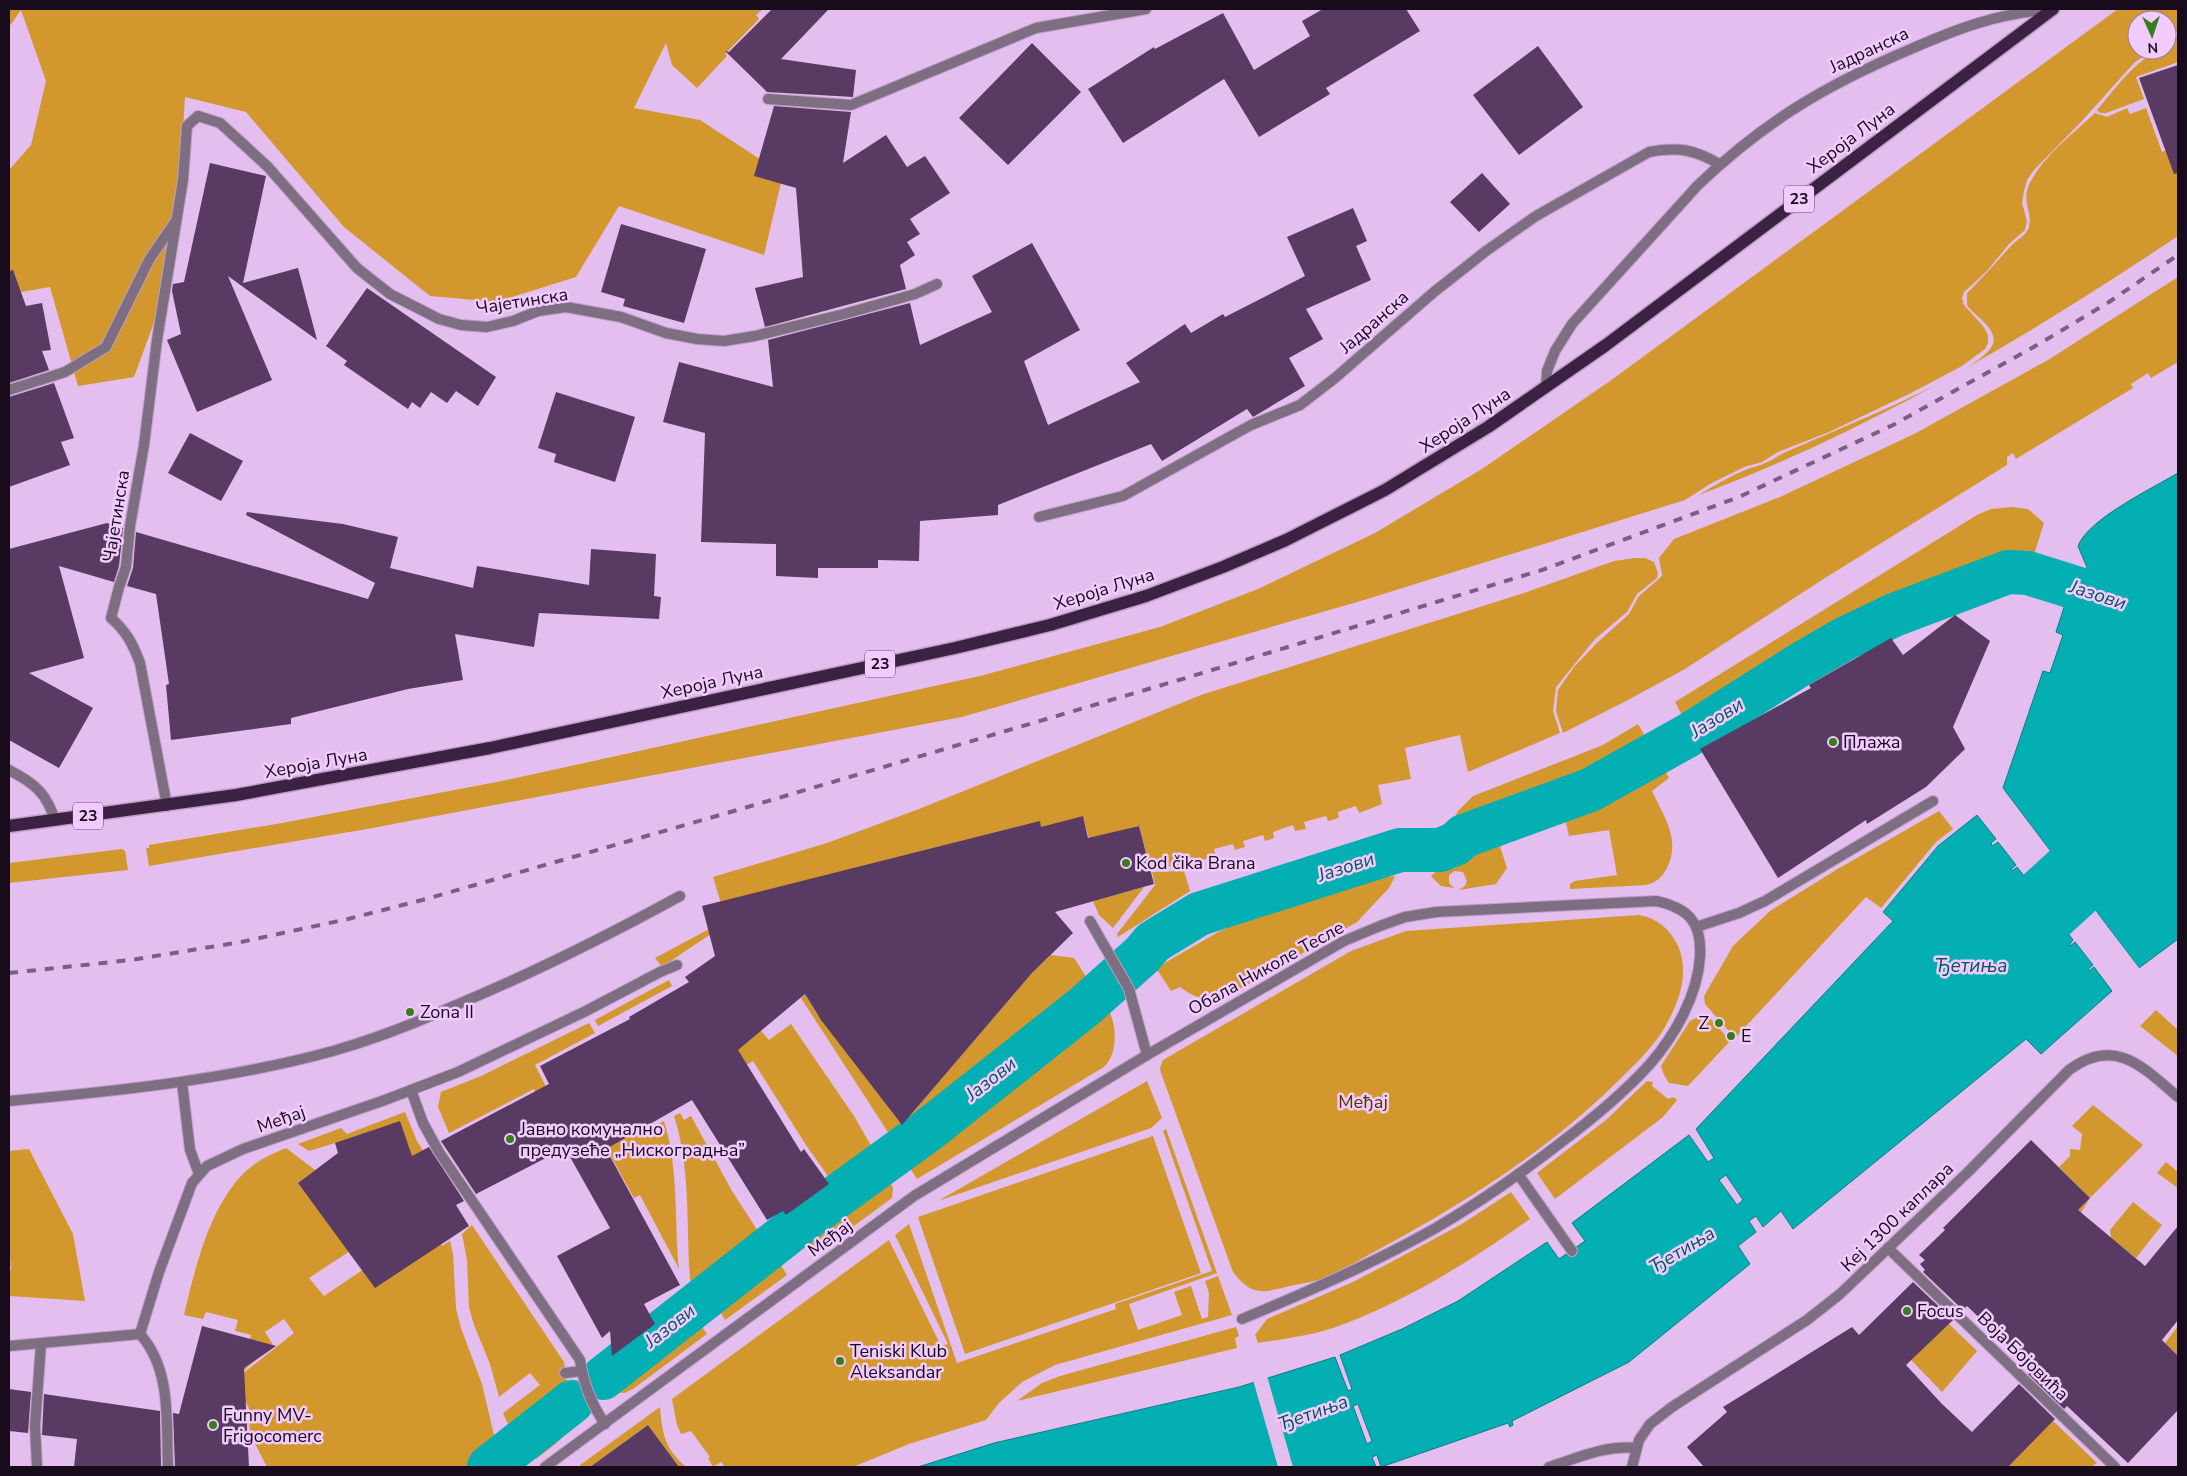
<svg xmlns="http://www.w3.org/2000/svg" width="2187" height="1476" viewBox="0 0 2187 1476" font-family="'Nunito Sans',sans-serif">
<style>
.green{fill:#d2982d}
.water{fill:#03afb3;stroke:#097e86;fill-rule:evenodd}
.pier{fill:#e3beee}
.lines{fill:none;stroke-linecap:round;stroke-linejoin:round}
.canal{stroke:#03afb3;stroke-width:44}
.river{stroke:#03afb3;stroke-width:75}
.building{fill:#593a63}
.service-casing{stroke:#be9ec8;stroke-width:12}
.minor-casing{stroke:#be9ec8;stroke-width:12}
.primary-casing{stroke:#be9ec8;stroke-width:15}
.service{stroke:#7d6e81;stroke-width:10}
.minor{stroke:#7d6e81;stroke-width:10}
.primary{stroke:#3b2243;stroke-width:12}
.rail{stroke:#796080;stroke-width:4;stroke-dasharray:9 9;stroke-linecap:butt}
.poi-dot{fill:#3a7b1c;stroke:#f0cbfc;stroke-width:2}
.labels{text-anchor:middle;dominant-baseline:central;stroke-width:5;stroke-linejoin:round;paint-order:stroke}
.shield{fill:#f0cbfc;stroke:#59455f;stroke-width:1}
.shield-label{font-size:16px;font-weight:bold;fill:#180b1c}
.street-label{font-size:18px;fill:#180b1c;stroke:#f0cbfc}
.poi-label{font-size:18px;fill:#180b1c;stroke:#f0cbfc;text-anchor:start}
.park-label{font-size:18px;fill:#4d3402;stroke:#f0cbfc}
.water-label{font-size:19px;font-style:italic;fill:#005659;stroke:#f0cbfc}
</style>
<rect width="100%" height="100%" fill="#e3beee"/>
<g class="green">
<path d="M9,9H763L756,15L759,19L725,54L727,56L697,88L672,65L666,43L634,108L700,120L783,174L764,255L619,206L576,277L496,302L430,296L344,227L246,112L185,97L178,213L166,290L134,377L78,386L50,287L9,294V170L31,145L46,81L21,10L9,27Z"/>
<path d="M2118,9H2178V31L2167,39V20H2137V50H2152L2134,63L2081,122L2034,170L2027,180L2024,191L2022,203L2027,221L2025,230L2009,244L1986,272L1964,292L1962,298L1964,305L1983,326L1988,335V343L1985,349L1962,366L1911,393L1829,432L1778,452L1762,462L1744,467L1710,484L1685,500L1364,600L962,717L367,829L149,866L146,848H149V845L282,823L507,780L980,676L1160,627L1258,589L1375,533L1482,469L1610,381Z"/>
<path d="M2178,35V62L2136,77L2144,99L2106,113H2100L2097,110C2113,92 2142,50 2167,50V43Z"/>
<path d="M2127,108L2130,114L2146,108L2162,152L2178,146V236C2027,337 1870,431 1699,495C1713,486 1729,477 1745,470C1751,467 1757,467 1763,464C1769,462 1774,458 1780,455C1814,438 1983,374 1993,344C1998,328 1974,316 1967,305V293C1983,278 1996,262 2011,246C2016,240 2027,235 2029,227C2033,209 2019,201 2032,179C2047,153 2074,133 2095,113L2107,117Z"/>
<path d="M2178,277V362L2151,378L2148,373L2131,384L2133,388L2016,459L2013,453L2007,457V465L1825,578L1685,669L1626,701L1563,733L1556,711L1558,690L1574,667L1597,643L1629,614L1639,596L1660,578L1662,575L1659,558L1674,539L1780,497L1916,433L2048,360Z"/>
<path d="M2012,507L2028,509L2044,523L2032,561L2014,557L1991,563L1928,586L1848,621L1686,723L1675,702L1977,515L1991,509Z"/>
<path d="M1635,558H1645L1654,562L1658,573L1657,578L1637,594L1627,612L1595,639L1556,687L1553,711L1560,733L1468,772L1460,735L1405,748L1411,779L1378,785L1382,804L1359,813L1356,806L1338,812L1339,818L1328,821L1326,816L1304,822L1306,829L1295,831L1293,825L1273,832L1274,838L1265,841L1263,835L1243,841L1245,847L1235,850L1233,844L1214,849L1216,856L1183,866L1150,867L1139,826L1089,839L1083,816L727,923L662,967L655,958L726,920L713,877L827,843L919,809L1201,695L1524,593L1614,561Z"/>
<path d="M1909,625L1853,653L1700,746L1697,742C1765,700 1833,649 1909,625Z"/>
<path d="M1638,724L1650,745L1585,781L1565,790L1485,819L1448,830L1458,811L1473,796L1603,745Z"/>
<path d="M1661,764L1669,778L1652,791C1664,817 1681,839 1667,868C1662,877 1656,883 1646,885L1570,889V884L1575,881L1617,875L1609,830L1569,836L1565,819L1499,843L1507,868L1496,884L1459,890L1465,886L1467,881L1463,872L1455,871L1449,875V883L1454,888L1441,886L1431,876L1443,866L1447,857L1469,846L1597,800Z"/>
<path d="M1939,811L1953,829L1936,842L1881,908L1866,897L1735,1038L1705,1004L1704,996L1733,946L1770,911L1836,870Z"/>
<path d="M122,849L125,851L128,870L9,883V863Z"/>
<path d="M1184,871L1190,891L1118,937L1117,934L1155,885L1152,872Z"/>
<path d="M1395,876L1389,888L1357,922L1224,998C1208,1003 1193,997 1180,987L1171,991L1156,968L1220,931L1265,913L1375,878Z"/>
<path d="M1144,887L1113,928L1099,915L1093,901Z"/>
<path d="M1639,915C1657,918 1670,929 1678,946C1691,975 1677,1007 1662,1032C1649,1052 1631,1068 1614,1085C1546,1151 1466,1202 1383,1247C1362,1258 1338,1274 1315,1281C1307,1283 1298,1284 1290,1286C1280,1288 1270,1292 1260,1291C1248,1290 1240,1281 1233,1272L1161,1073L1160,1068L1163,1060L1351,951L1406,931Z"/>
<path d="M1051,955L1074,958L1093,987L895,1143L801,998L805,994L817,1014L902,1125L1032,973Z"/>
<path d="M669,980L672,986L598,1026L595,1020Z"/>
<path d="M1106,1005C1117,1022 1119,1052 1104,1067L917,1179L905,1160Z"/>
<path d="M2156,1010L2178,1030V1056L2140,1026Z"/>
<path d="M1698,1017L1711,1019L1730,1041L1688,1086L1669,1083L1664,1075L1661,1066L1690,1021Z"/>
<path d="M589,1023L595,1033L535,1065L577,1148L635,1118L643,1132L664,1121C679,1169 674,1219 679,1269L640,1195L634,1198L604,1144L577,1159L566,1150L534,1089L449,1133L438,1107L441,1092L481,1076Z"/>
<path d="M791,1024L854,1116L877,1156L835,1186L806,1145L753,1061L715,1083L698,1056L758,1027L769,1040Z"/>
<path d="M1147,1081L1162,1118L1151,1128L938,1201Z"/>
<path d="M1647,1081L1653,1082L1652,1086L1668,1099L1673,1097L1677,1100L1663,1117L1555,1199L1537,1173L1606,1120Z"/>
<path d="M2093,1105L2143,1145L2090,1198L2065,1239L2051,1237L2090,1198L2059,1167L2070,1156V1149L2080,1150L2082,1134L2072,1126Z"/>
<path d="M405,1112L417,1141L439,1176L426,1221L442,1246L450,1241L453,1254L456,1308L461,1328L482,1384L497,1448L474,1467H267L250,1434L249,1408L238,1388L241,1375L294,1333L284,1319L265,1332L273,1345L242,1372L251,1335L235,1331L238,1320L206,1312L203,1319L184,1315C195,1268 210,1205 246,1171C258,1160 272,1154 286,1148L315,1170L298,1183L350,1251L309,1278L324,1296L364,1269L366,1162L335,1143L309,1151L298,1144L341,1128L347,1134Z"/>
<path d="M680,1113L684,1120L691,1116L732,1191L763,1239L695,1294L690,1279C686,1224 691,1169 674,1116Z"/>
<path d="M1166,1129L1217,1273L1129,1304L1138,1330L1182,1315L1174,1292L1191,1286L1202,1319L1208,1317L1209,1293L1205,1281L1218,1276L1232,1315L1055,1365L1022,1382L999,1403L986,1420L909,1444L853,1467H725L721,1462L713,1467L708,1458L710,1457L691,1431L681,1434L677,1425L672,1399L889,1240L941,1346L948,1344L895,1235L909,1224L957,1363L1116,1309L1115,1304L1212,1271L1163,1131Z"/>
<path d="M1153,1136L1201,1273L965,1354L918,1217Z"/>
<path d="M29,1149L73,1234L85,1301L9,1296V1271L11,1270L9,1241V1151Z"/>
<path d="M2166,1162L2178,1172V1188L2157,1173Z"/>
<path d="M886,1173L893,1188L892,1198L820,1251L810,1249L799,1235Z"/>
<path d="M1511,1192L1530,1219C1469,1262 1404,1303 1333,1328C1309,1336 1282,1339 1258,1343L1255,1335L1267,1319L1353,1282L1393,1261L1462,1224Z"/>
<path d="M2133,1202L2162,1225L2136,1258L2111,1238L2110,1230Z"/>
<path d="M472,1225L564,1362L568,1391L513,1435L503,1413L540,1385L530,1373L499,1397L490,1364L474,1325L469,1307L467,1260L462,1234Z"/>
<path d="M774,1254L787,1275L725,1320L715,1302Z"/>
<path d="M695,1317L707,1334L633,1389L624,1393L611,1392L607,1384Z"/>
<path d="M1949,1324L1977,1351L1942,1392L1889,1337Z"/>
<path d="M2178,1326V1356L2165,1343Z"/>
<path d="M1236,1327L1239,1336L1235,1338L1237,1348L1017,1401L1042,1383L1060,1376Z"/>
<path d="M660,1407C662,1434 665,1449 686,1467H679L648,1425L590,1467H581L580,1465Z"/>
<path d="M574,1414C572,1435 551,1447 536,1459L526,1451Z"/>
<path d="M2053,1421L2097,1463L2091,1467H2008Z"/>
</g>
<g class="water">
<path d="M2178,473V939L2139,968L2003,788L2043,671L2050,673L2063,635L2056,632L2067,598L2063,593L2067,581L2088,570L2078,546C2088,519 2153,488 2178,473Z"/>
<path d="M1977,815L1996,839L1991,843L1992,846L1998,842L2016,865L2011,869L2012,871L2017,867L2035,890L2030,895L2036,892L2054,915L2049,919L2051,921L2056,917L2073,940L2069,945L2070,946L2075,942L2093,965L2088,969L2089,971L2094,967L2112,991L2041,1054L2026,1039L1793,1229L1781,1211L1763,1227L1756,1216L1749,1221L1756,1232L1738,1246L1750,1264L1629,1362L1512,1421L1513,1425L1510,1427L1508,1423L1381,1467L1377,1455L1372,1457L1376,1467H918L994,1443L1239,1387L1335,1357L1348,1391L1352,1389L1340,1355L1402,1329L1458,1301L1547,1242L1559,1259L1585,1241L1572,1223L1689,1135L1708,1162L1714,1158L1696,1129L1893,921L1883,912L1938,846ZM1726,1175L1743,1200L1737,1205L1719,1180ZM1358,1404L1372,1441L1367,1444L1353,1406Z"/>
</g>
<g class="pier">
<path d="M2001,787L2139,968L2137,969L2001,790Z"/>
<path d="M1267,1376L1293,1467H1278L1253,1380Z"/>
</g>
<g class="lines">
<g class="canal">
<path d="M603,1378L803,1221L927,1131L1085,1006L1142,955L1153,942L1199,914L1400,850H1440L1455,844L1464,836L1590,790L1687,736L1801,664L1844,639L1894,615L2008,572L2028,573L2178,620"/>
<path d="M489,1467L572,1402"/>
</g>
<path class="river" d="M1969,975L2178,785"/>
</g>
<g class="building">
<path d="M772,9H829L781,59L856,70L853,97L767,92L725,51L729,52Z"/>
<path d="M1323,9H1406L1420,31L1326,88L1330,94L1259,137L1224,79L1123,143L1088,89L1154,47L1155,49L1223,13L1254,70L1310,36L1302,21Z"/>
<path d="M1032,43L1081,92L1008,165L959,118Z"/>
<path d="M1538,46L1583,107L1519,155L1473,95Z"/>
<path d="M2178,65V173L2174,174L2139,78Z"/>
<path d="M774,106L851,112L843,163L886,135L907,167L925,156L950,193L910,219L920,234L907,242L915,255L900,265L906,289L765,327L755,288L803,277L796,188L754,176Z"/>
<path d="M210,163L266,176L243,283L298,268L317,340L228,276L272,380L197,412L167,340L181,334L172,291L173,284L184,282Z"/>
<path d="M1482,173L1510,204L1479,232L1450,202Z"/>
<path d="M1353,208L1367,241L1356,246L1371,280L1306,309L1323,339L1289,358L1305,386L1253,417L1247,409L1162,461L1151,444L998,505V515L920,521L919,561L878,560V568H818V578L776,576V544L701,542L705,433L663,422L679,362L773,387L768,340L910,303L920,345L992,312L972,276L1032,243L1080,330L1024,361L1048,425L1140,382L1126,363L1185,324L1191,333L1223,314L1225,317L1305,276L1287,237Z"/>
<path d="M621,224L706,249L684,323L623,306L625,299L601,292Z"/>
<path d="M13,270L26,306L42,303L51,350L42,351L49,370L9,383V271Z"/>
<path d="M367,288L496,377L478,406L456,391L447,403L431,392L420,408L412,402L408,409L344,365L347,361L326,346Z"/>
<path d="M54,383L74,438L61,442L70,465L9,487V397Z"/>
<path d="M556,392L635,417L615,482L554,462L556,454L538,448Z"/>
<path d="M190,433L243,461L221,501L168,473Z"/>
<path d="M247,512L343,524L398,537L390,568L473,588L477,566L589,585L591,549L656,554L654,596L661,597L659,619L539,613L534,647L455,634L463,680L408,689L291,718V724L171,740L166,685L169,684L156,594L127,586L133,568L136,532L368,599L375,583L246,515Z"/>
<path d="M107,523L123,528L119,566L114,582L59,566L84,658L29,673L93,708L59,768L9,740V549Z"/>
<path d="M1955,615L1990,641L1953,727L1965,749L1926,787L1867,824L1866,820L1778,878L1700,749L1811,688L1809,685L1891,638L1903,655Z"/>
<path d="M1083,816L1088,838L1139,826L1154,884L1055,912L1073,933L1032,973L902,1125L821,1020L805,994L738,1050L801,1152L804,1149L829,1184L786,1215L783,1211L767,1220L692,1100L606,1149L680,1285L644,1304L655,1324L612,1356L610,1331L602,1338L557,1256L610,1228L565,1148L476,1194L441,1141L549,1084L540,1066L630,1019L629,1017L689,982L685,977L715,956L702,906L1040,821L1041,827Z"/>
<path d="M400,1121L412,1156L429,1147L464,1201L456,1205L469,1226L375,1288L298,1183L338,1153L335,1143Z"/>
<path d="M2031,1140L2090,1198L2078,1210L2145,1266L2178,1226V1320L2162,1340L2178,1356V1410L2128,1463L2067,1406L2064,1409L2028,1374L2031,1371L2027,1367L2029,1365L1967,1306L1963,1310L1923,1272L1925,1270L1920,1264L1925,1260L1919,1255L1945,1230L1943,1228Z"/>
<path d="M1913,1282L1953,1320L1906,1365L1942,1404L1972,1432L2019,1384L2055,1419L2008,1467H1704L1687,1447L1727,1412L1723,1407L1852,1327L1859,1335Z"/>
<path d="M202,1326L276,1346L244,1368L249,1467H175L173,1413L179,1414Z"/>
<path d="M9,1389L31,1392L28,1433L9,1431Z"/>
<path d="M44,1394L160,1411L161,1467H74L77,1439L42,1435Z"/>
<path d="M648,1425L679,1467H590Z"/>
</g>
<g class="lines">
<defs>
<g id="service">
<path d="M1090,921L1129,989L1147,1055L1344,941L1380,926L1405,917L1436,912L1656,901C1688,908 1702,922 1700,956C1698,995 1675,1035 1650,1064C1623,1094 1591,1120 1559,1144C1519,1175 1477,1204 1434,1229C1372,1264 1307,1292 1242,1319"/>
<path d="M1696,927L1739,913L1765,901L1933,801"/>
<path d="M660,972L677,965"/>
<path d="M182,1082L190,1150L199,1174"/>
<path d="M411,1090L423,1123L439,1152L580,1360C583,1382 592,1405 605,1424"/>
<path d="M9,1101C117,1091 227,1080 333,1051C375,1039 416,1023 456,1005C533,973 607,936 680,896"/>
<path d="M1518,1174L1572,1251"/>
<path d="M565,1373L581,1371"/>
<path d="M37,1467L35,1426L41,1344"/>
</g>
<g id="minor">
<path d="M768,99L851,105L1036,28L1146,9"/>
<path d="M1546,388L1547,371L1555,351L1572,324L1698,185C1765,121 1826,85 1911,49C1961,27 1997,14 2052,9"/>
<path d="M9,390L65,372L106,347L149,260L175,222"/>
<path d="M1039,517L1123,496L1251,425L1300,405L1335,378L1434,292L1486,251L1536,216L1649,152C1678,147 1694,149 1719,164"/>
<path d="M9,770C34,783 47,793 55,821"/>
<path d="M167,806L140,663C133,644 126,631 111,618L119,587L126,567L130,526L144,445L157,340L183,180L187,126L198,116L220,123L242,143L268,167L357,268L390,294L439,319L461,325L487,327L513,321L538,311L566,307L621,317L666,333L697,339L724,341L755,336L844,314L915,294L937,284"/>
<path d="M1888,1248L2115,1467"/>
<path d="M140,1334L159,1272L192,1183L207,1166L243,1149L385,1100L458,1072L586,1011L660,972"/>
<path d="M140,1334C172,1370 166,1422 168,1467"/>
<path d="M9,1346L140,1334"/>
<path d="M545,1467L914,1196L1147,1055"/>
<path d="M1549,1467C1578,1458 1605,1445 1636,1448"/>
<path d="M1632,1467L1639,1440L1650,1424L1672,1407L1807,1320L1840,1294L1968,1172L2069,1070C2115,1036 2143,1067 2178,1097"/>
</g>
<path id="primary" d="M9,826L236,795L490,748L955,648L1050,625L1146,596L1223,567L1286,540L1385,490L1488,427L1606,345L2053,9"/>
</defs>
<use href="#service" class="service-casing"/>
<use href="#minor" class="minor-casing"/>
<use href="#primary" class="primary-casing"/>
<use href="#service" class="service"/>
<use href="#minor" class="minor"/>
<use href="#primary" class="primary"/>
<path class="rail" d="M9,973L131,960L241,942L348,919L426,899L734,811L1179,680L1542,570L1739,497L1893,425L2039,344L2109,302L2178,255"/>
</g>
<g class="poi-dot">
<circle cx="1833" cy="742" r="5"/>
<circle cx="1126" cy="863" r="5"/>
<circle cx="410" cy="1012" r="5"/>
<circle cx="1719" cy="1023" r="5"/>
<circle cx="1731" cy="1036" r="5"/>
<circle cx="510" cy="1139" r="5"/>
<circle cx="1907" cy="1311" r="5"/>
<circle cx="840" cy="1361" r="5"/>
<circle cx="213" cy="1425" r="5"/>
</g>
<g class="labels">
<g class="shield">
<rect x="1784" y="185.5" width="30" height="27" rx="4"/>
<rect x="865" y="650.5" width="30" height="27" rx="4"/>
<rect x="73" y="802.5" width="30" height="27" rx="4"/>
</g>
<g class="shield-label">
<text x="1799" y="199">23</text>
<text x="880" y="664">23</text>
<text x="88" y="816">23</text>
</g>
<g class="street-label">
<text transform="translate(1869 50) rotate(-25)">Јадранска</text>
<text transform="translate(1851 138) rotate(-37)">Хероја Луна</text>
<text transform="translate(522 301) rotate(-9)">Чајетинска</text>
<text transform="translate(1374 322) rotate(-41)">Јадранска</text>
<text transform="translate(1465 420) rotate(-33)">Хероја Луна</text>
<text transform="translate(116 516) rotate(-81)">Чајетинска</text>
<text transform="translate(1104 589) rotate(-17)">Хероја Луна</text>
<text transform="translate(712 682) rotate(-12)">Хероја Луна</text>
<text transform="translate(316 763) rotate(-10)">Хероја Луна</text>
<text transform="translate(1266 968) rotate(-29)">Обала Николе Тесле</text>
<text transform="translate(281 1119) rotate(-19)">Међај</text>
<text transform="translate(1897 1217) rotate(-44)">Кеј 1300 каплара</text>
<text transform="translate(830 1238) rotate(-36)">Међај</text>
<text transform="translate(2023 1356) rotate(44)">Воја Бојовића</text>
</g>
<g class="poi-label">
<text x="1843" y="742">Плажа</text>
<text x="1136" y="863">Kod čika Brana</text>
<text x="420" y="1012">Zona II</text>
<text x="1709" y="1023" text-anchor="end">Z</text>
<text x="1741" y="1036">E</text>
<text x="520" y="1129">Јавно комунално<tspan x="520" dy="21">предузеће „Нискоградња”</tspan></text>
<text x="1917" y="1311">Focus</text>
<text x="850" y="1351">Teniski Klub<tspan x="850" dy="21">Aleksandar</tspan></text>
<text x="223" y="1415">Funny MV-<tspan x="223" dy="21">Frigocomerc</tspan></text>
</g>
<g class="park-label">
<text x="1363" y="1102">Међај</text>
</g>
<g class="water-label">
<text transform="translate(2098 595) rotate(18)">Јазови</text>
<text transform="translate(1717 718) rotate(-32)">Јазови</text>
<text transform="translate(1346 867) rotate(-18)">Јазови</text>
<text x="1971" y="966">Ђетиња</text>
<text transform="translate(991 1079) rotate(-38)">Јазови</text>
<text transform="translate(1682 1250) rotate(-31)">Ђетиња</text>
<text transform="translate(670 1326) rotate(-38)">Јазови</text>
<text transform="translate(1313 1413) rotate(-20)">Ђетиња</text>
</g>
</g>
<rect width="2187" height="1476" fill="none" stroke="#180b1c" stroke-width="20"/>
<g transform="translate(2152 35) rotate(177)"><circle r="24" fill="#f0cbfc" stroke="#9a7ea2"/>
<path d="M0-4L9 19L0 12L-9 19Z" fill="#3a7b1c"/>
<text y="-8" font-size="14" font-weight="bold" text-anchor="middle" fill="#180b1c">N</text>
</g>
</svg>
